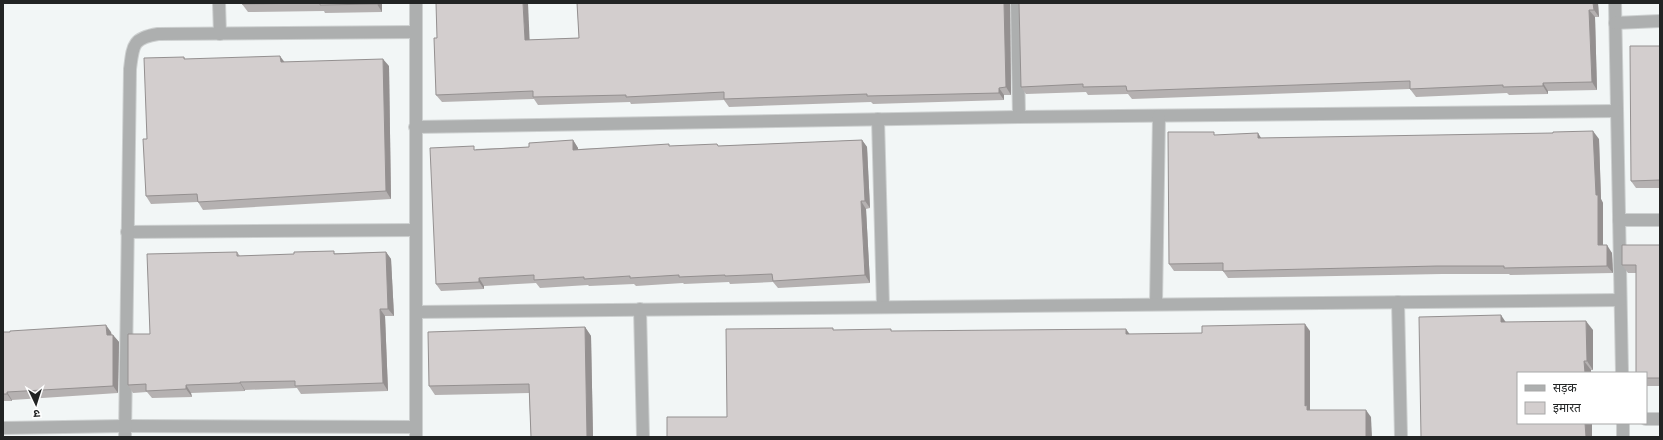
<svg xmlns="http://www.w3.org/2000/svg" width="1663" height="440" viewBox="0 0 1663 440" font-family="'IBM Plex Sans','Noto Sans Devanagari',sans-serif">
<style>
.lines{fill:none;stroke-linecap:round;stroke-linejoin:round}
.street-casing{stroke:#cdd0d0;stroke-width:14}
.street{stroke:#adafaf;stroke-width:12}
.wall{fill:#b5b1b1}
.shaded-wall{fill:#949090}
.building{fill:#d3cece;stroke:#949090}
</style>
<rect width="100%" height="100%" fill="#f2f6f6"/>
<g class="lines">
<defs>
<g id="street">
<path d="M219,3L220,34"/>
<path d="M1017,3L1019,117"/>
<path d="M1615,3L1622,373"/>
<path d="M1615,23L1660,21"/>
<path d="M878,119L883,306"/>
<path d="M415,127L1019,117L1617,111"/>
<path d="M1619,220H1660"/>
<path d="M127,232L416,230"/>
<path d="M1398,302L1401,437"/>
<path d="M1156,304L1159,116"/>
<path d="M640,309L643,437"/>
<path d="M416,312L1620,300"/>
<path d="M1646,419H1660"/>
<path d="M1623,423V437"/>
<path d="M3,428L125,426L415,427"/>
<path d="M125,437L130,69C133,46 132,38 158,34L416,32"/>
<path d="M416,437V3"/>
</g>
</defs>
<use href="#street" class="street-casing"/>
<use href="#street" class="street"/>
</g>
<g class="wall">
<path d="M242,3H382V12L325,13L324,11L248,12L242,4Z"/>
<path d="M577,3H1010L1011,95H1004V100L873,104L871,102L729,107L724,100L631,104L630,102L538,105L534,99L442,102L436,95L530,40L579,38Z"/>
<path d="M1598,3L1599,17H1595L1597,90L1548,91V94L1509,95L1507,93L1416,97L1410,89L1132,99L1128,94L1088,95L1086,92L1026,94L1021,87Z"/>
<path d="M1660,46V188H1636L1631,181Z"/>
<path d="M184,57L185,59L284,62L389,66L391,199L203,210L198,202L151,204L146,196L147,139Z"/>
<path d="M1216,135L1262,138L1599,139L1601,199L1603,203V245L1612,253L1613,273L1510,275L1509,274H1442L1228,278L1223,271H1174L1169,264Z"/>
<path d="M573,140L578,148V149L670,146H719L862,140L867,147L870,208L866,209L870,283L778,288L773,282L730,284L729,282L684,284L683,283L636,286L634,284L589,286L588,285L540,288L536,283L484,286V289L441,291L436,284L476,149L529,147Z"/>
<path d="M1660,245V386H1646V373L1636,273H1628L1622,265Z"/>
<path d="M237,252L240,256L386,252L391,259L394,316H385L388,391L301,394L297,388L245,390V391L191,393L192,397L152,398L147,392L133,393L128,385L150,334Z"/>
<path d="M1506,322L1593,330V370H1591L1518,423H1592V437H1421Z"/>
<path d="M585,327L591,336L593,437H531L529,393L435,395L429,386Z"/>
<path d="M3,332H111L112,335H113L119,342L118,393L12,400V401H3Z"/>
</g>
<g class="shaded-wall">
<path d="M377,3H382V12L377,4Z"/>
<path d="M523,3H528L530,48L525,40Z"/>
<path d="M1004,3H1010L1011,95L1006,87Z"/>
<path d="M1593,3H1598L1599,17L1594,10Z"/>
<path d="M1589,10L1595,17L1597,90L1592,82Z"/>
<path d="M280,56L286,64L281,62Z"/>
<path d="M383,59L389,66L391,199L386,191Z"/>
<path d="M1543,83L1548,91V94L1543,86Z"/>
<path d="M999,88L1004,95V100L999,93Z"/>
<path d="M1593,131L1599,139L1601,199L1603,203V253L1598,245L1596,195Z"/>
<path d="M1258,133L1263,141L1258,138Z"/>
<path d="M573,140L578,148V157L573,150Z"/>
<path d="M862,140L867,147L870,208L865,201Z"/>
<path d="M861,201L866,209L870,283L865,275Z"/>
<path d="M1607,245L1612,253L1613,273L1607,266Z"/>
<path d="M386,252L391,259L394,316L388,309Z"/>
<path d="M479,278L484,286V289L479,282Z"/>
<path d="M380,309L385,316L388,391L383,383Z"/>
<path d="M1501,315L1507,324L1501,322Z"/>
<path d="M1586,321L1593,330V370L1587,361Z"/>
<path d="M1305,324L1310,331V410H1307L1305,406Z"/>
<path d="M106,325L111,332L112,343L107,335Z"/>
<path d="M585,327L591,336L593,437H587Z"/>
<path d="M1126,329L1131,336L1126,334Z"/>
<path d="M113,335L119,342L118,393L113,386Z"/>
<path d="M1584,361L1591,370V373H1585Z"/>
<path d="M240,382L245,390V391L240,383Z"/>
<path d="M186,385L191,393L192,397L186,389Z"/>
<path d="M7,392L12,400V401L7,394Z"/>
<path d="M1366,410L1371,417L1372,437H1366Z"/>
<path d="M1585,423H1592V437H1586Z"/>
</g>
<g class="building">
<path d="M242,3H377V4L320,5V3L242,4Z"/>
<path d="M436,3H523L525,40L579,38L577,3H1004L1006,87L999,88V93L867,96V94L724,99V92L626,97V95L533,97V91L436,95L434,38H437Z"/>
<path d="M1019,3H1593L1594,10H1589L1592,82L1543,83V86L1503,87V85L1410,89V81L1127,91L1126,86L1083,87V84L1021,87Z"/>
<path d="M1630,46H1660V180L1631,181Z"/>
<path d="M280,56L281,62L383,59L386,191L198,202L197,194L146,196L143,139H147L144,58L184,57V59Z"/>
<path d="M1593,131L1596,195H1598V245H1607V266L1504,268V266H1437L1223,271V263L1169,264L1168,132H1214V135L1258,133V138L1553,133V132Z"/>
<path d="M573,140V150L669,144V146L717,144L718,146L862,140L865,201H861L865,275L773,281L772,274L725,276V275L679,277V275L630,278V276L584,279V277L534,280V275L479,278V282L436,284L430,148L474,146V150L529,147V143Z"/>
<path d="M1622,245H1660V378H1646V373H1636V265H1622Z"/>
<path d="M334,251V254L386,252L388,309H380L383,383L295,386V381L240,382V383L186,385V389L146,391V384L128,385V334H150L147,254L237,252V256L294,254V252Z"/>
<path d="M1501,315V322L1586,321L1587,361H1584L1585,373H1518V423H1585L1586,437H1421L1419,317Z"/>
<path d="M1305,324V406L1307,405V410H1366V437H667V417H727L726,329L833,328V330L891,329V331L1126,329V334L1202,333V326Z"/>
<path d="M106,325L107,335H113V386L7,392V394H3V332H10V331Z"/>
<path d="M585,327L587,437H531L529,384L429,386L428,332Z"/>
</g>
<rect width="1663" height="440" fill="none" stroke="#222424" stroke-width="8"/>
<rect x="1517" y="372" width="130" height="52" fill="#ffffff" stroke="#a7a7a7"/>
<rect x="1525" y="385" width="20" height="6" fill="#adafaf" stroke="#a7a7a7"/>
<text x="1553" y="392" font-size="12" fill="#222424">सड़क</text>
<rect x="1525" y="402" width="20" height="12" fill="#d3cece" stroke="#a7a7a7"/>
<text x="1553" y="412" font-size="12" fill="#222424">इमारत</text>
<g transform="translate(36 404) rotate(176)" stroke="#ffffff" stroke-width="3" paint-order="stroke">
<path d="M0-3L7 15L0 10L-7 15Z" fill="#222424"/>
<text y="-6" font-size="11" font-weight="bold" text-anchor="middle" fill="#222424">उ</text>
</g>
</svg>
